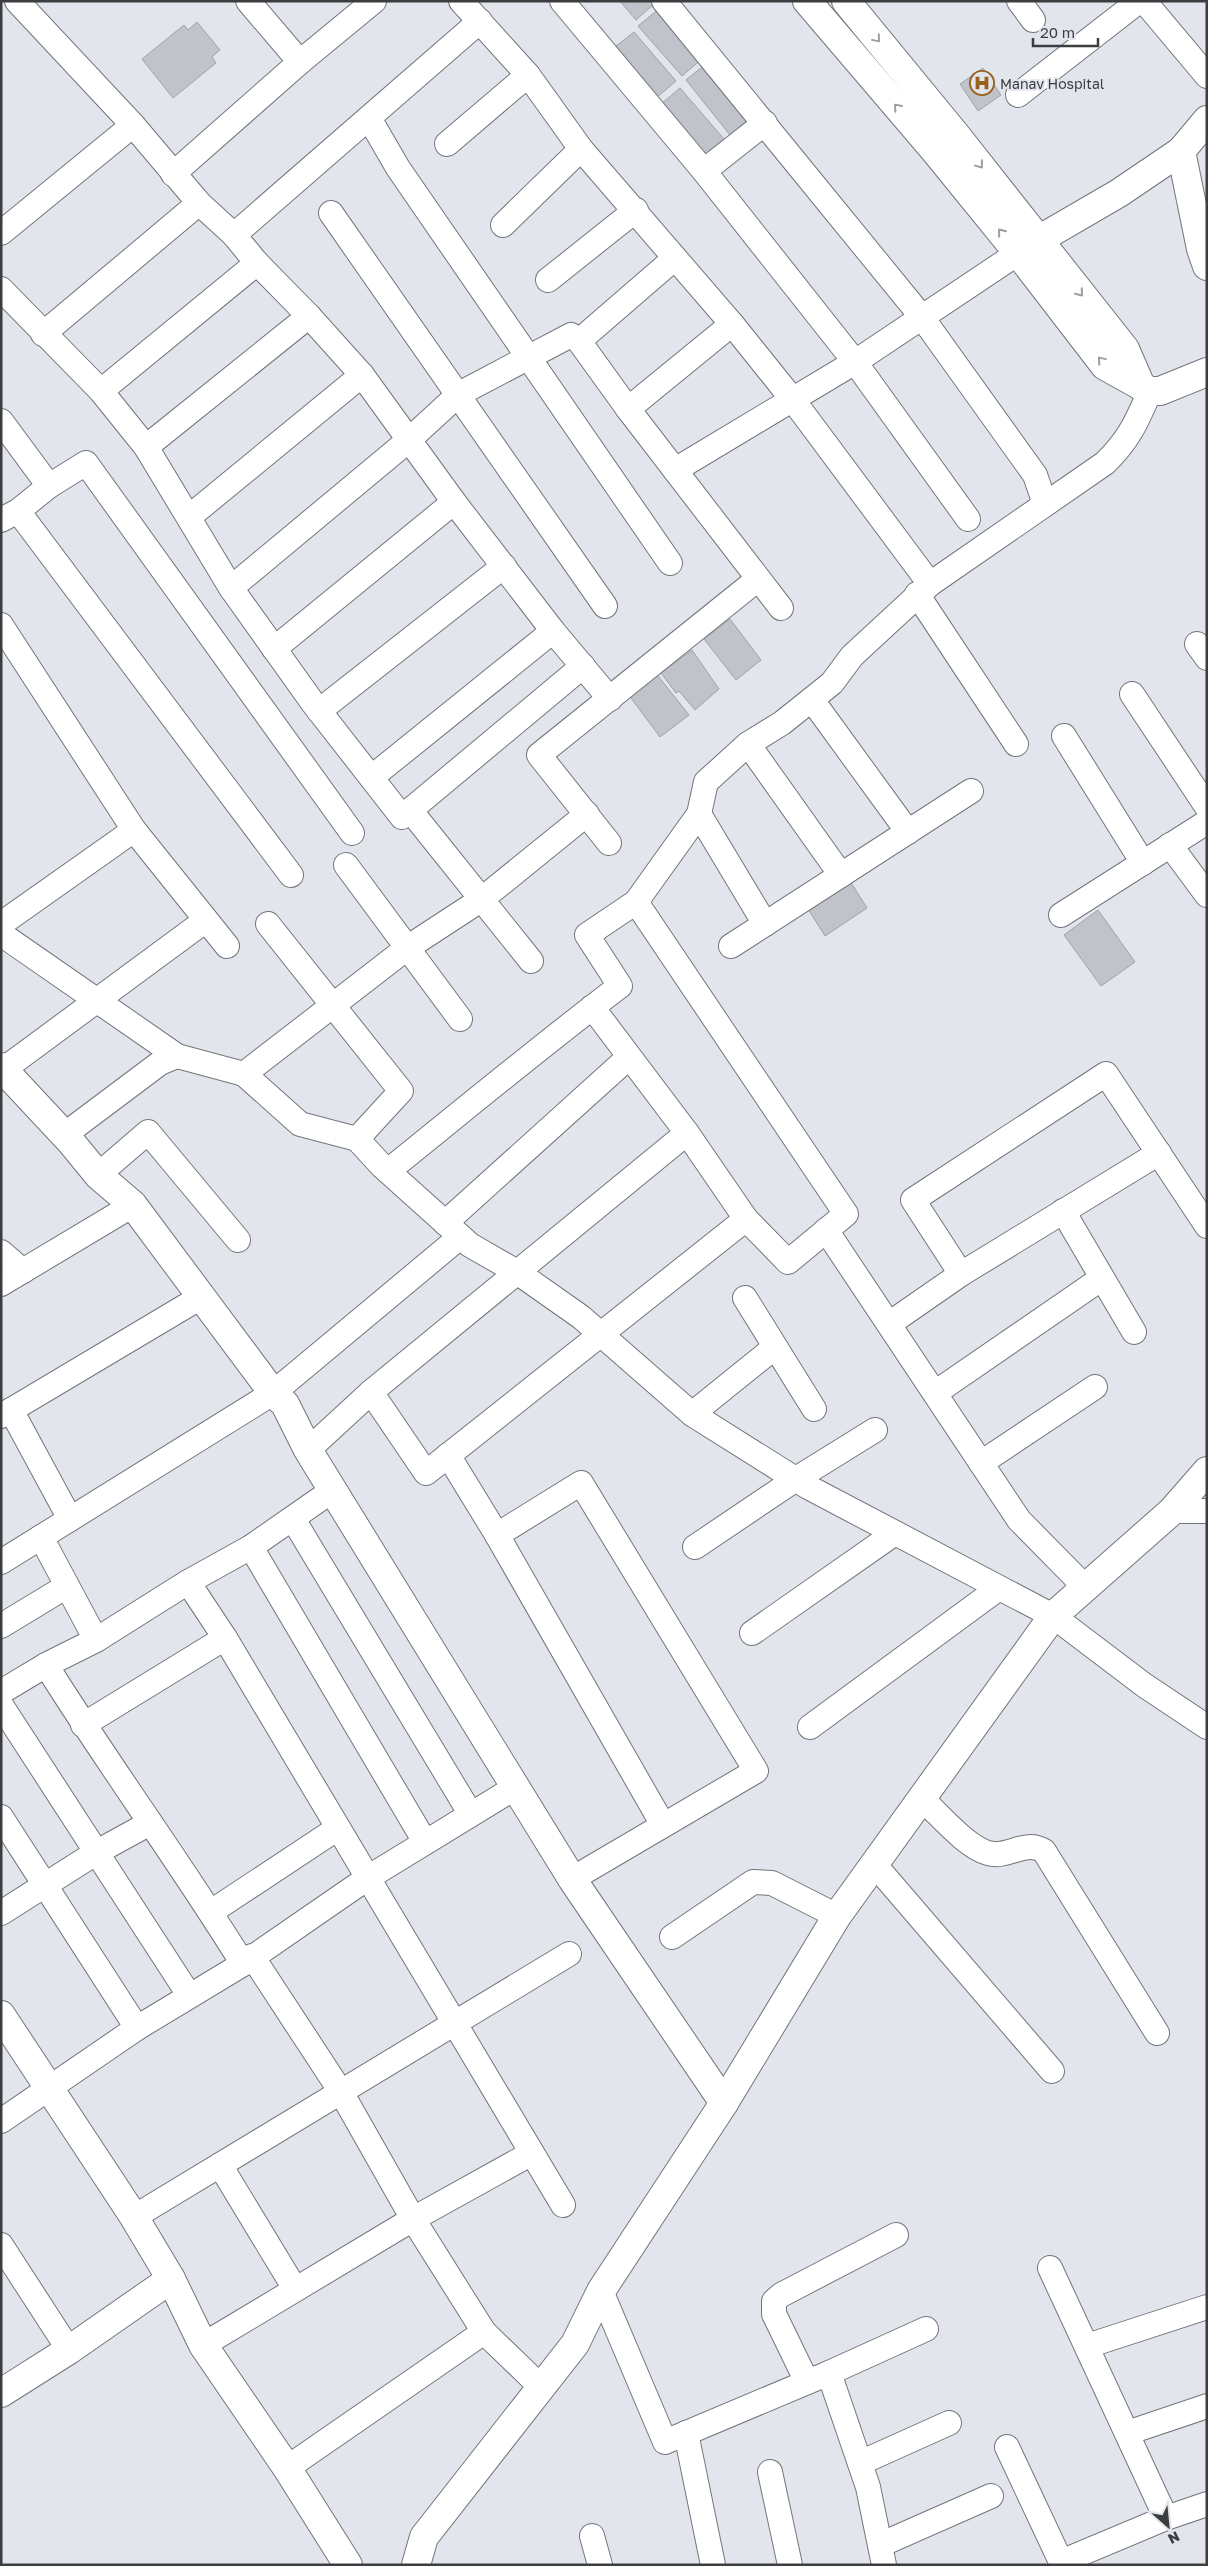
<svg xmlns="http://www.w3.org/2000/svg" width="1208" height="2566" viewBox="0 0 1208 2566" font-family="'Golos Text',sans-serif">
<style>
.building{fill:#c0c3ca;stroke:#9fa3a9}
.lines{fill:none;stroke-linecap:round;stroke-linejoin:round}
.minor-casing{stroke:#72757b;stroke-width:26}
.tertiary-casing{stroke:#72757b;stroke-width:30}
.minor{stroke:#fff;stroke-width:24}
.tertiary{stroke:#fff;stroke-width:28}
.oneway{stroke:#9d9e9f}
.labels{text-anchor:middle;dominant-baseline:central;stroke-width:4;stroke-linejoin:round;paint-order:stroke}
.poi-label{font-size:14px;fill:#3b3d3f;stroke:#e2e5ec;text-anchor:start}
</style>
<rect width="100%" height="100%" fill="#e2e5ec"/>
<g class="building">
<path d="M620,1H653L655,3L636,20Z"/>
<path d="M660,8L703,58L682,76L638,26Z"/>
<path d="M197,22L220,50L212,57L216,63L173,98L142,59L184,25L188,30Z"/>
<path d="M634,32L676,81L655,99L611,50Z"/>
<path d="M707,63L751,117L730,135L686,80Z"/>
<path d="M983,68L1001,95L978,111L960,84Z"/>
<path d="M680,88L724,139L705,156L660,105Z"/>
<path d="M730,619L761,660L736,680L704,639Z"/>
<path d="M692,650L719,689L695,710L679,691L676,693L661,673Z"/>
<path d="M655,672L689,715L660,737L628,694Z"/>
<path d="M850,881L867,908L825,936L808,909Z"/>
<path d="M1098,910L1135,962L1101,986L1064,935Z"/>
</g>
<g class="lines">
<defs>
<g id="minor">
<path d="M17,1L133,125"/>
<path d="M248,1L300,62"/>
<path d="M461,1L528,75L581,149L732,324L793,400L930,584"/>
<path d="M562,1L704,171L855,362L968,519"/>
<path d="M664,1L921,316L1035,475L1045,504"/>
<path d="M1019,1L1033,20"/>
<path d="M1144,1L1207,76"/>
<path d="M1018,95L1139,1"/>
<path d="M369,118L398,168L670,563"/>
<path d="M447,144L528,75"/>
<path d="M704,171L765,123"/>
<path d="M173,174L300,62L374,1"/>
<path d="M331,213L605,606"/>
<path d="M503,225L581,149"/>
<path d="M1,233L133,125L199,203L234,235L257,263L309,316L362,375L454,502L553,631L610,699"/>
<path d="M234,235L480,21"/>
<path d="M548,280L636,210"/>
<path d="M1,289L101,391L146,447L231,588L313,703L402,817L583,666"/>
<path d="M43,334L199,203"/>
<path d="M579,341L675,258"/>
<path d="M101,391L257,263"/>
<path d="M628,409L732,324"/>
<path d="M1,421L49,486"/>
<path d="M146,447L309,316"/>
<path d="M675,470L855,362L1018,253"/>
<path d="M18,511L291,875"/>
<path d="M189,517L362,375"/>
<path d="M1,520L18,511L49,486L86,463L352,833"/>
<path d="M231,588L410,439L459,394L571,335L579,341L628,409L781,608"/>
<path d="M917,594L1016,744"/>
<path d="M1,625L134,830L227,946"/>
<path d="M1197,644L1207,658"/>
<path d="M274,649L454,502"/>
<path d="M1132,694L1207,807"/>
<path d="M812,700L908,832"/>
<path d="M319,711L504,566"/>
<path d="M1064,736L1143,863"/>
<path d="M748,744L841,875"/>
<path d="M372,777L553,631"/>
<path d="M410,810L531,961"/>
<path d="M699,814L765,924"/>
<path d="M609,843L539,755L758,579"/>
<path d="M1170,845L1207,895"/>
<path d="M346,865L460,1019"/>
<path d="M636,902L699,814L706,782L748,744L782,723L832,683L852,656L930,584L1105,463C1129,440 1137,421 1150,391"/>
<path d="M1061,915L1207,822"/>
<path d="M1,924L134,830"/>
<path d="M1,934L177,1056"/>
<path d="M731,946L971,791"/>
<path d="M4,1069L206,920"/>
<path d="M244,1074L300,1124L357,1139L401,1091L268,924"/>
<path d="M64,1135L160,1063L177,1056L244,1074L407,948L482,899L587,814"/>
<path d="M357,1139L382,1166L470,1245L517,1272L581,1317L692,1414L808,1487L1053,1616L1144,1685L1207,1727"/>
<path d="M388,1171C465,1109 541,1046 620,986L587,935L636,902L846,1214L788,1262L746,1219L687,1133L592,1007"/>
<path d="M98,1175L148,1132L238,1240"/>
<path d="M1063,1211L1134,1332"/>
<path d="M445,1223L629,1057"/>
<path d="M826,1230L1019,1520L1084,1586"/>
<path d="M1,1252L23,1271"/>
<path d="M961,1274L1159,1153"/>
<path d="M1,1284L133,1205"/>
<path d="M745,1298L814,1409"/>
<path d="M889,1324L961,1274L913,1200L1106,1074L1207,1226"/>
<path d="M371,1392L426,1473L746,1219"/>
<path d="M935,1393L1102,1278"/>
<path d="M11,1410L70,1519"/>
<path d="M692,1414L775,1347"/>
<path d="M1,1416L201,1297"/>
<path d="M308,1450L371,1392L687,1133"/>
<path d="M448,1455L497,1535"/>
<path d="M981,1463L1095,1387"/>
<path d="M1172,1511H1207"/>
<path d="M293,1519L470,1813"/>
<path d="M41,1537L96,1640"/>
<path d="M251,1547L425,1842"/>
<path d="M695,1547L796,1479L875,1430"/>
<path d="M1,1562L273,1393L460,1237"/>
<path d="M188,1582L225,1638L563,2205"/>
<path d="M1,1626L67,1586"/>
<path d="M752,1633L895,1533"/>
<path d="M46,1665C109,1766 180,1862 243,1964"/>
<path d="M1,1692L46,1665L96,1640L188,1582L251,1547L333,1490"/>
<path d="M1,1705L189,1995"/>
<path d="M83,1725L225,1638"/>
<path d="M810,1727L999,1588"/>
<path d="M922,1799C939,1814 966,1847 988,1853C1008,1859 1024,1839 1044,1851L1157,2033"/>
<path d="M1,1817L137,2028"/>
<path d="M875,1865L1052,2071"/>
<path d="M572,1879L756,1771L581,1483L497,1535L663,1825"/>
<path d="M211,1912L338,1828"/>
<path d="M1,1913L97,1852L150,1823"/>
<path d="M672,1937L753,1882L772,1883L837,1916"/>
<path d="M252,1956L341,2092L413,2219L484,2332L541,2387"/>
<path d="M1,2121L137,2028L243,1964L369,1877L516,1787"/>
<path d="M220,2165L295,2289"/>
<path d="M134,2217L569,1954"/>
<path d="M1,2245L69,2350"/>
<path d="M1050,2268L1166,2518L1061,2562L1063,2565"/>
<path d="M601,2291L665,2442L829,2373L868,2487L884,2565"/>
<path d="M203,2345L413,2219L532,2153"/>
<path d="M1087,2346L1207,2307"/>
<path d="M829,2373L926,2329"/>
<path d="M807,2382L774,2314V2301L781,2295L896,2235"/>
<path d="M686,2433L713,2565"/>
<path d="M1127,2433L1207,2406"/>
<path d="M1007,2447L1061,2562"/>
<path d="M860,2463L949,2423"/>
<path d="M287,2468L484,2332"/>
<path d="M770,2472L790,2565"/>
<path d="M1166,2518L1207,2504"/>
<path d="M592,2536L600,2565"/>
<path d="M880,2545L991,2496"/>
</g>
<g id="tertiary">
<path d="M807,1L935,151L1018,253L1105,366L1150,391H1160L1207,372"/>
<path d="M846,1L956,135L1125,349L1141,386"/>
<path d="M1181,151L1201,249L1207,266"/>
<path d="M1021,250L1119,193L1181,151L1207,120"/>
<path d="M1,1067L71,1142L98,1175L133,1205L273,1393L285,1404L308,1450L572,1879L724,2103"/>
<path d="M1,2015L134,2217L171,2279L203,2345L287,2468L348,2565"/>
<path d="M1,2393L69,2350L171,2279"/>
<path d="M416,2565L424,2537L575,2344L601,2291L724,2103L837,1916L1053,1616L1172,1511L1207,1471"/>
</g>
</defs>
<use href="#minor" class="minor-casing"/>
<use href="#tertiary" class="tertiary-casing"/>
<use href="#minor" class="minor"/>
<use href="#tertiary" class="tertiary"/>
</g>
<defs><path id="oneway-chevron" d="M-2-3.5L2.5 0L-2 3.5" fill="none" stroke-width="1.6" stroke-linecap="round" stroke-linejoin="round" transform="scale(1.25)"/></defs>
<g class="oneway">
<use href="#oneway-chevron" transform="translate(877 39) rotate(50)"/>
<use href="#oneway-chevron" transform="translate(897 107) rotate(-131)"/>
<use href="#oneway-chevron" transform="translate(980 165) rotate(53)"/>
<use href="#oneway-chevron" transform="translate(1001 232) rotate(-129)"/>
<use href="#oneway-chevron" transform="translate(1080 293) rotate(51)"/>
<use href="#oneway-chevron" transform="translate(1101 360) rotate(-130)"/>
</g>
<defs>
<symbol id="hospital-ring" viewBox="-11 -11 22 22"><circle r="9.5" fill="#e2e5ec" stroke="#98611c" stroke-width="1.5"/><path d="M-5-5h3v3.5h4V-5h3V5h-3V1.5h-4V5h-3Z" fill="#98611c"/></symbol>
</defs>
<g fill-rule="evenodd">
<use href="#hospital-ring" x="968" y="69" width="28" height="28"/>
</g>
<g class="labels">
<g class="poi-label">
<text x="1000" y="83">Manav Hospital</text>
</g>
</g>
<rect width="1208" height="2566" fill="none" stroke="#3b3d3f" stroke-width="5"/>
<g transform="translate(1168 2526) rotate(153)" stroke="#e2e5ec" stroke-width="4" paint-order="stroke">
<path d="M0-4L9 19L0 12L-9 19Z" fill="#3b3d3f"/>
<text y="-8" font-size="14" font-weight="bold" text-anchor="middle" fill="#3b3d3f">N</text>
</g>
<path d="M1033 38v8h65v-8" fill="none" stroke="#3b3d3f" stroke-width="2.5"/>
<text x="1040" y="38" font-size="15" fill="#3b3d3f" stroke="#e2e5ec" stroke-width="4" paint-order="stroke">20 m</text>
</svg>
